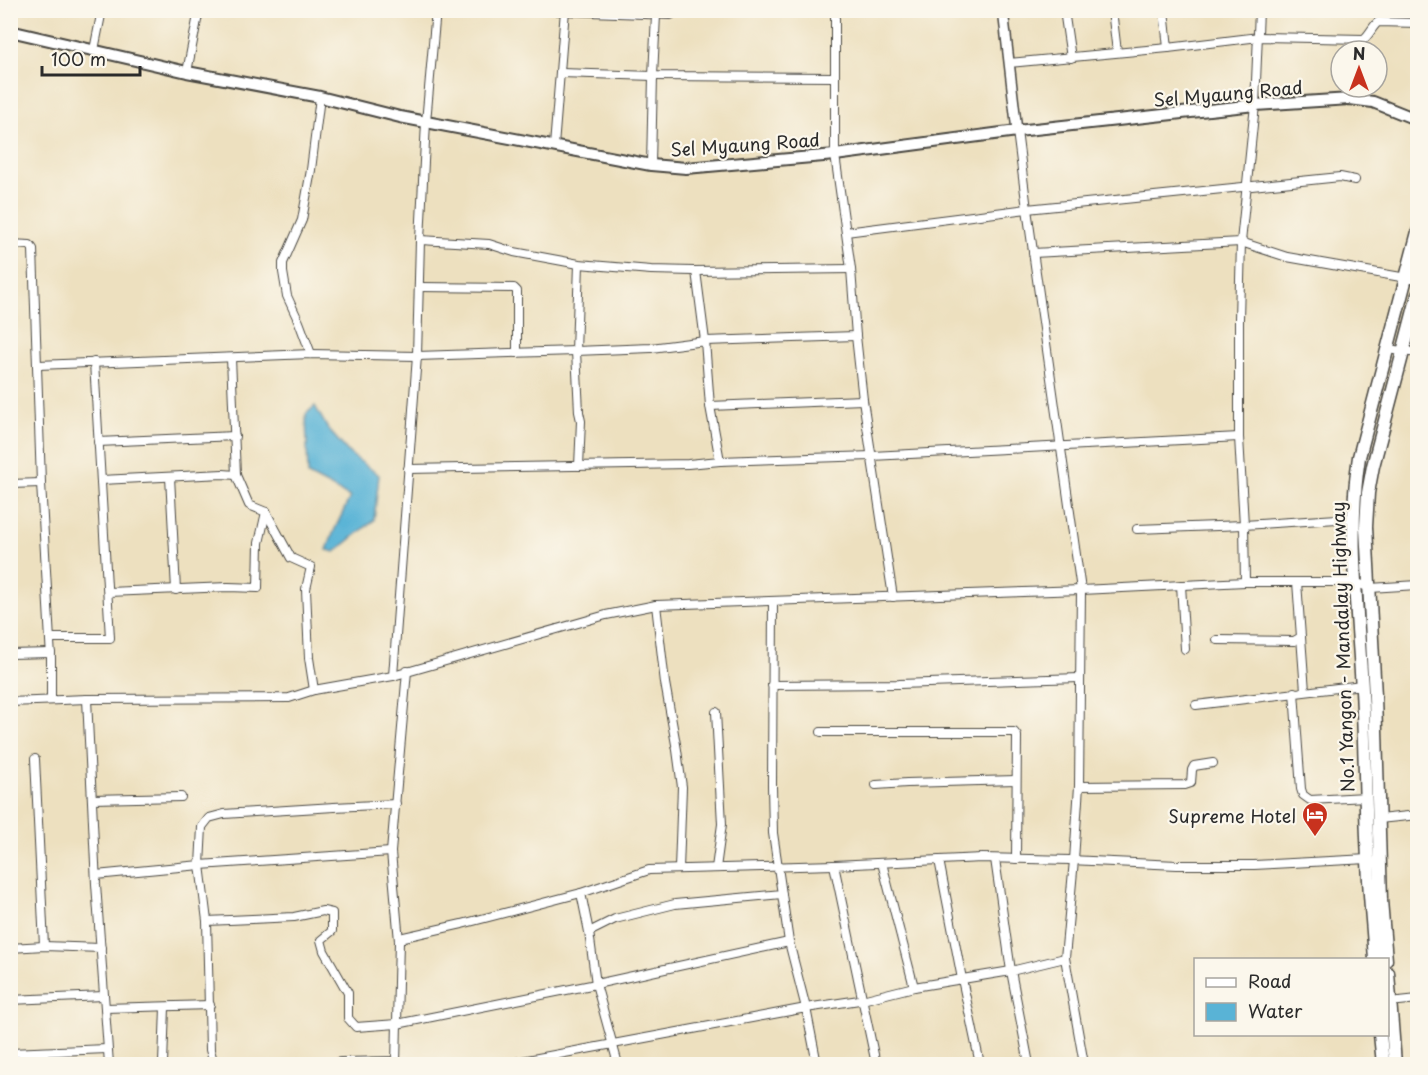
<svg xmlns="http://www.w3.org/2000/svg" width="1428" height="1075" viewBox="0 0 1428 1075" font-family="'Playpen Sans',sans-serif">
<style>
.water{fill:#59b3d6;stroke:#426f80;stroke-width:1.5}
.lines{fill:none;stroke-linecap:round;stroke-linejoin:round}
.minor-casing{stroke:#484641;stroke-width:10}
.tertiary-casing{stroke:#484641;stroke-width:12}
.secondary-casing{stroke:#484641;stroke-width:14}
.trunk-casing{stroke:#484641;stroke-width:15}
.minor{stroke:#fff;stroke-width:8}
.tertiary{stroke:#fff;stroke-width:9}
.secondary{stroke:#fff;stroke-width:10}
.trunk{stroke:#fff;stroke-width:12}
.labels{text-anchor:middle;dominant-baseline:central;stroke-width:4.5;stroke-linejoin:round;paint-order:stroke}
.street-label{font-size:18px;fill:#2b2b2b;stroke:#fbf7ec}
.poi-label{font-size:18px;fill:#2b2b2b;stroke:#fbf7ec;text-anchor:end}
</style>
<rect width="100%" height="100%" fill="#fbf7ec"/>
<filter id="ink" filterUnits="userSpaceOnUse"><feTurbulence type="fractalNoise" baseFrequency=".0167" numOctaves="2"/><feDisplacementMap in="SourceGraphic" scale="12" xChannelSelector="R" yChannelSelector="G"/><feConvolveMatrix kernelMatrix="1 2 1 2 8 2 1 2 1" color-interpolation-filters="sRGB"/></filter>
<filter id="wash" filterUnits="userSpaceOnUse"><feTurbulence type="fractalNoise" baseFrequency=".008" numOctaves="4" result="noise"/><feDisplacementMap in="SourceGraphic" scale="24" xChannelSelector="R" yChannelSelector="G"/><feGaussianBlur stdDeviation="1.35" result="paint"/><feColorMatrix in="noise" values="0 0 0 0 0 0 0 0 0 0 0 0 0 0 0 0 0 1.4 0 .05"/><feComposite in="paint" operator="in"/></filter>
<g filter="url(#wash)">
<rect width="100%" height="100%" fill="#ede0bf"/>
<path class="water" d="M315,406L328,429L350,454L379,475L374,520L335,552L327,550L334,531L350,497L308,475L306,414Z"/>
</g>
<g filter="url(#ink)">
<g class="lines">
<defs>
<g id="minor">
<path d="M537,10L671,15L677,10"/>
<path d="M1064,10L1071,58"/>
<path d="M1112,10L1117,52"/>
<path d="M1164,10L1168,48"/>
<path d="M10,22L13,10"/>
<path d="M94,50L102,10"/>
<path d="M1009,63L1168,48L1259,37L1364,39C1370,34 1372,27 1378,22L1418,23"/>
<path d="M187,72L199,10"/>
<path d="M561,73L653,76L835,77V155L851,269L856,336L863,400L893,597"/>
<path d="M835,77V10"/>
<path d="M1017,131L1027,209L1081,590L1079,786L1074,860L1065,958L1084,1064"/>
<path d="M554,146L565,10"/>
<path d="M651,165L653,76L656,15"/>
<path d="M846,232L1027,209L1340,177L1355,180"/>
<path d="M420,240L489,244L514,252L579,264L651,270L693,271L851,269"/>
<path d="M10,244L30,245L33,249L41,483L51,658V700"/>
<path d="M1033,253L1241,242L1287,257L1418,280"/>
<path d="M579,264L576,351L579,412L581,421L579,466"/>
<path d="M696,271L705,341L710,406L720,461"/>
<path d="M419,287L514,288L517,291V353"/>
<path d="M1387,349L1418,353"/>
<path d="M311,354L299,322L287,296L283,272V263L302,220L311,170L320,97"/>
<path d="M38,365L311,354L417,356L576,351L651,348L705,341L856,336"/>
<path d="M710,406L863,400"/>
<path d="M98,442L235,436"/>
<path d="M408,469L688,464L720,461L872,456L1239,437"/>
<path d="M170,477L176,590"/>
<path d="M101,480L223,474L236,475"/>
<path d="M10,484L41,483"/>
<path d="M266,512L291,558L311,567L306,589L309,658L314,690"/>
<path d="M1137,529L1244,525L1353,518"/>
<path d="M1245,582L1244,525L1239,437V319L1241,242L1255,105L1259,10"/>
<path d="M1181,585L1185,649"/>
<path d="M108,592L228,587L258,588L259,543L266,512L249,505L236,475L231,358"/>
<path d="M773,601L772,785L773,833L789,942L806,1008L817,1064"/>
<path d="M656,605L665,683L677,750L682,787L679,869"/>
<path d="M1301,637L1305,691"/>
<path d="M50,638H110L94,362"/>
<path d="M1217,640L1294,641L1301,637L1297,582"/>
<path d="M10,654L51,653"/>
<path d="M393,676L417,356L420,240L426,122L436,10"/>
<path d="M772,685L899,684L1080,678"/>
<path d="M1294,692L1301,789L1303,795L1310,800L1366,797"/>
<path d="M87,699L96,884L109,1064"/>
<path d="M10,702L87,699L289,698L314,690L393,676L606,615L656,605L1081,590L1245,582H1355L1370,588L1418,585"/>
<path d="M1196,705L1362,685"/>
<path d="M716,712L722,824L716,868"/>
<path d="M821,732H1014L1017,736L1016,859"/>
<path d="M35,759L44,946"/>
<path d="M876,785L907,783L1016,780"/>
<path d="M1079,786L1185,785L1191,783L1192,770L1194,766L1213,763"/>
<path d="M92,799L181,797"/>
<path d="M1379,819L1418,815"/>
<path d="M995,859L1011,971L1029,1064"/>
<path d="M939,860L962,979L980,1064"/>
<path d="M882,863L914,987"/>
<path d="M834,865L876,1064"/>
<path d="M96,875L200,865L391,852"/>
<path d="M581,893L589,932L596,984L618,1064"/>
<path d="M207,921L294,917L323,911L332,913V931L321,940L324,951L348,993V1018L356,1027L397,1024L596,984L789,942"/>
<path d="M589,932L615,919L675,904L782,894"/>
<path d="M399,941L404,937L462,924L581,893L649,870L834,865L982,858L1070,860L1177,865H1254L1368,859"/>
<path d="M10,948L44,946L101,948"/>
<path d="M10,1000L104,996"/>
<path d="M1390,1002L1418,999"/>
<path d="M105,1008L210,1005"/>
<path d="M10,1053L107,1049"/>
<path d="M163,1064L165,1007"/>
<path d="M214,1064L210,1050L207,921L200,865L202,827L209,818L224,814L334,807L396,804"/>
<path d="M330,1064L341,1062L396,1061"/>
<path d="M396,1064L399,941L391,852L407,671"/>
<path d="M506,1064L806,1008L866,999L914,987L1011,971L1065,958"/>
</g>
<path id="tertiary" d="M1003,10L1017,131"/>
<path id="secondary" d="M10,31L187,72L320,97L400,117L651,165L686,168L835,155L1017,131L1255,105L1350,99L1373,102L1418,120"/>
<g id="trunk">
<path d="M1375,960C1373,926 1369,893 1368,859C1365,803 1365,746 1362,690C1358,612 1347,534 1359,457L1418,232"/>
<path d="M1386,960L1381,900L1375,696L1366,527L1368,493L1373,466L1418,295"/>
<path d="M1388,973L1395,1064"/>
<path d="M1380,1034L1383,1064"/>
</g>
</defs>
<use href="#minor" class="minor-casing"/>
<use href="#tertiary" class="tertiary-casing"/>
<use href="#secondary" class="secondary-casing"/>
<use href="#trunk" class="trunk-casing"/>
<use href="#minor" class="minor"/>
<use href="#tertiary" class="tertiary"/>
<use href="#secondary" class="secondary"/>
<use href="#trunk" class="trunk"/>
</g>
</g>
<defs>
<symbol id="hotel-pin" viewBox="-11 -11 22 30"><path d="M0 17L-7.5 6A9.5 9.5 0 1 1 7.5 6Z" fill="#c8321e" stroke="#fbf7ec"/><path d="M-6-4.5h1.5V1H6V5H4.5V3h-9V5H-6ZM-4 0a1.8 1.8 0 1 1 3.6 0ZM.5 0V-2.5h3Q6-2.5 6 0Z" fill="#fff"/></symbol>
</defs>
<g fill-rule="evenodd">
<use href="#hotel-pin" x="1300" y="800" width="30" height="40"/>
</g>
<g class="labels">
<g class="street-label">
<text transform="translate(1228 93) rotate(-5)">Sel Myaung Road</text>
<text transform="translate(745 144) rotate(-4)">Sel Myaung Road</text>
<text transform="translate(1342 647) rotate(-92)">No.1 Yangon - Mandalay Highway</text>
</g>
<g class="poi-label">
<text x="1296" y="815">Supreme Hotel</text>
</g>
</g>
<rect width="1428" height="1075" fill="none" stroke="#fbf7ec" stroke-width="36"/>
<rect x="1194" y="958" width="195" height="78" fill="#fbf7ec" stroke="#a8a59f" stroke-width="1.5"/>
<rect x="1206" y="978" width="30" height="9" fill="#ffffff" stroke="#a8a59f" stroke-width="1.5"/>
<text x="1248" y="988" font-size="18" fill="#2b2b2b">Road</text>
<rect x="1206" y="1003" width="30" height="18" fill="#59b3d6" stroke="#a8a59f" stroke-width="1.5"/>
<text x="1248" y="1018" font-size="18" fill="#2b2b2b">Water</text>
<g transform="translate(1359 69)"><circle r="28" fill="#fbf7ec" stroke="#a8a59f" stroke-width="1.5"/>
<path d="M0-4.5L10 22L0 15L-10 22Z" fill="#c8321e"/>
<text y="-9" font-size="16" font-weight="bold" text-anchor="middle" fill="#2b2b2b">N</text>
</g>
<path d="M42 66v9h98v-9" fill="none" stroke="#2b2b2b" stroke-width="3"/>
<text x="51" y="66" font-size="18" fill="#2b2b2b" stroke="#fbf7ec" stroke-width="4.5" paint-order="stroke">100 m</text>
</svg>
